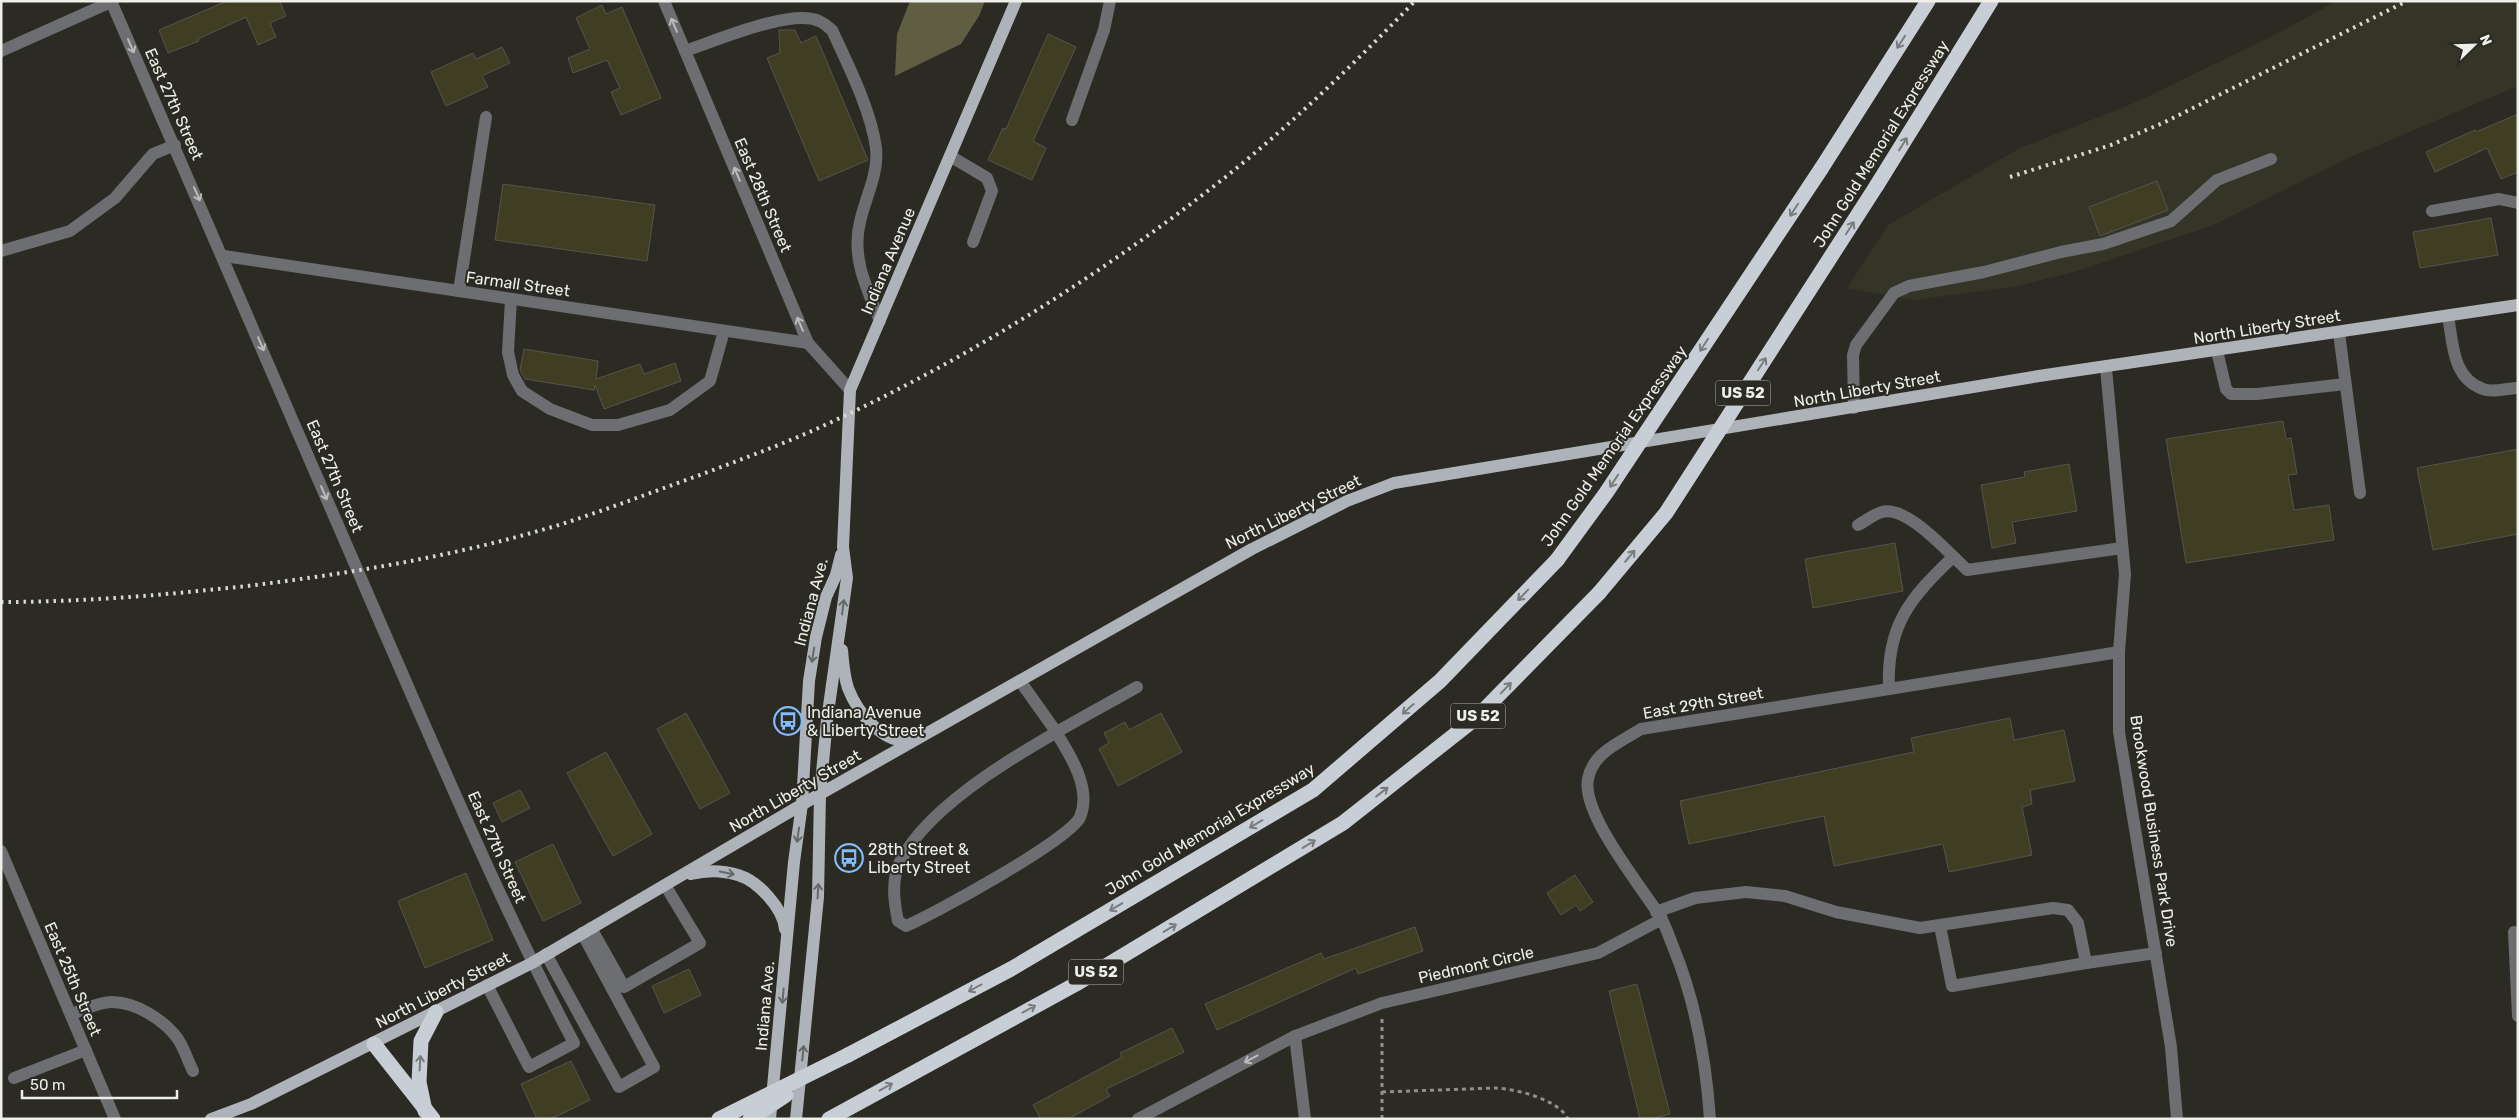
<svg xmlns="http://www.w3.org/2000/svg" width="2519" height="1120" viewBox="0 0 2519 1120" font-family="Rubik,sans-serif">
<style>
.built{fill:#343427}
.forest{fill:#5f5e42}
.building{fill:#3f3e23;stroke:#55544d}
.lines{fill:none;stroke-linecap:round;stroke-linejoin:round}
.path{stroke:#8f8e88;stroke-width:3;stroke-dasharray:4 4;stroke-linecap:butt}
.minor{stroke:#6c6e71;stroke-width:12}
.major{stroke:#aeb3b9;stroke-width:12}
.highway{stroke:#c8ced5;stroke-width:15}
.rail{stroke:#d9d9d3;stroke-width:4;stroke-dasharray:2.5 5;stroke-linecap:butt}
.highway-bridge{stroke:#c8ced5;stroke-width:15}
.oneway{stroke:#bbbbba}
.oneway2{stroke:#7a7c7c}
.oneway3{stroke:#666866}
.labels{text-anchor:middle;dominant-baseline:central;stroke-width:4;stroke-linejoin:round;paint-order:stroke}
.shield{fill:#2b2a23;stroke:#b4b4ae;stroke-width:1}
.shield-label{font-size:15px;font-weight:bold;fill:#efefea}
.street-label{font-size:16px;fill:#efefea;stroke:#2b2a23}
.poi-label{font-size:16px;fill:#efefea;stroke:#2b2a23;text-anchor:start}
</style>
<rect width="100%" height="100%" fill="#2b2a23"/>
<path class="built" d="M2337,1H2518V86L2353,156L2211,226L2078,271L2014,287L1914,300L1847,288L1888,225L2018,149L2134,103L2276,34Z"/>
<path class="forest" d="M910,1H985L979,16L961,44L895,76L897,34Z"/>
<g class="building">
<path d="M227,1H282L280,2L286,16L270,23L276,37L258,45L246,17L198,39L199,41L168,53L159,30Z"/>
<path d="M602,5L606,14L622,7L661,98L621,115L611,92L620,88L607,60L573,73L568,58L590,49L576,18Z"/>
<path d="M779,30H795L801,43L816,36L868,160L819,181L767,58L780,53Z"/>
<path d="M1048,34L1076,47L1033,141L1046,148L1032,180L988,160L1003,128L1006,129Z"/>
<path d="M502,47L510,63L482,76L488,87L446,106L431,72L473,53L476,59Z"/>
<path d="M2518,114V172L2501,179L2487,148L2435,172L2426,152L2475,130L2476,132Z"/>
<path d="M2157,181L2168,210L2100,236L2089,207Z"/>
<path d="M503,184L655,205L647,261L495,240Z"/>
<path d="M2491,218L2498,255L2420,268L2413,232Z"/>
<path d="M524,349L598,361L596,379L640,364L644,374L675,363L681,381L604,409L595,385L594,390L525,379L520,370Z"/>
<path d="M2283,421L2286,439L2291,438L2297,474L2288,475L2294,510L2329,505L2334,540L2186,563L2166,439Z"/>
<path d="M2518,449V534L2433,550L2417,468Z"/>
<path d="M2069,464L2077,511L2012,522L2016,543L1992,548L1981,485L2025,477L2024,472Z"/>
<path d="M1895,543L1903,591L1813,608L1805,559Z"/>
<path d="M686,713L730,793L700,809L657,729Z"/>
<path d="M1161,713L1182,752L1118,786L1099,749L1109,743L1104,733L1125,722L1129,730Z"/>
<path d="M2010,718L2014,740L2064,730L2075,781L2030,790L2032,804L2022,807L2032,855L1949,872L1943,844L1834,866L1824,816L1689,844L1680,801L1914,752L1911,738Z"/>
<path d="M606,752L652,834L613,856L567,773Z"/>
<path d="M520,790L530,808L502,822L493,803Z"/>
<path d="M553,844L581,903L543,921L515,862Z"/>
<path d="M466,873L493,940L425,968L398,901Z"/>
<path d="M1575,875L1593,902L1580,911L1576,905L1561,915L1547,893Z"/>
<path d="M1415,927L1423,951L1358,974L1356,968L1217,1030L1205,1004L1321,953L1324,959Z"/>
<path d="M689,969L701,995L664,1013L652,986Z"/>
<path d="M1637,984L1670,1114L1651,1119H1640L1609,991Z"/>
<path d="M1172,1028L1184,1052L1106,1089L1110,1096L1068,1119H1041L1033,1105L1122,1057L1120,1053Z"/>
<path d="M571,1061L590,1100L551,1119H537L521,1084Z"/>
</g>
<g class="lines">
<g class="path">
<path d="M1382,1019V1119"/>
<path d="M1382,1092L1495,1088C1516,1089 1558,1099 1568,1119"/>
</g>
<g class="minor">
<path d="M111,1C205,214 296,429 389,643C448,778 505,913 574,1043L529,1067L487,985"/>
<path d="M664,1L808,343L850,390"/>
<path d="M1,51L113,1"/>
<path d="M685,51C715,41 792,8 819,21C824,23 828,27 832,30C848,65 871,110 876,148C879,174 865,198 860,222C851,257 867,289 880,321"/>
<path d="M1072,120L1104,30L1110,1"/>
<path d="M950,156L987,178L992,191L973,242"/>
<path d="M2432,211L2499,199L2518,203"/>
<path d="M1,251L70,231L115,198L153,154L175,145"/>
<path d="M224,256L808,343"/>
<path d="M459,291L486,117"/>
<path d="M511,299L508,352L513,375L522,391L550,409L592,425H618L670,410L710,381L724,331"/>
<path d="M2448,316C2453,343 2452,378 2483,389C2491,393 2508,388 2518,388"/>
<path d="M2339,333L2360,493"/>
<path d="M2217,351L2226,389L2231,394H2257L2345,384"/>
<path d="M2106,368L2125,574L2119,652V732L2171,1047L2177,1119"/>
<path d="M1854,408L1853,355L1856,345L1894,293L1909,286L1984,272L2061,252L2103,244L2171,221L2217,180L2271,159"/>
<path d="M1858,525C1866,521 1874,514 1882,512C1907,505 1950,554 1967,570L2122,548"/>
<path d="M1020,681L1052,726C1067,750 1093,787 1080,817C1071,839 934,914 906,926L898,921C894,902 891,880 900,862C935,791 1069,726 1137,687"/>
<path d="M1889,689C1886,626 1910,598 1953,557"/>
<path d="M1,851L115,1119"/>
<path d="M1656,912L1695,898L1746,892L1785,896L1836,912L1920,928L2053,908L2068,910L2078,923L2086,963L2156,953"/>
<path d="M1940,926L1952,986L2086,963"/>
<path d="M591,928L624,987L700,943L665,885"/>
<path d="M2514,932L2518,1016"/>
<path d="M546,954L619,1087L654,1067L582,933"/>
<path d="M71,1014C84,1010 98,1002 112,1002C136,1002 164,1020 178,1039C184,1048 188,1061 193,1071"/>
<path d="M1295,1036L1305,1119"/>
<path d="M14,1078L86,1050"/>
<path d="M1138,1119L1295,1036L1382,1003L1598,953L1662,919"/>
<path d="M1710,1119C1706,1061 1696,1003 1674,949C1670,939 1666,927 1661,918C1642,887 1581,814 1588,779C1593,752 1621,742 1641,729L2119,652"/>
</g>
<g class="major">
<path d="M842,650C843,663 844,676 848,688C857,712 886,749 913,738"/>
<path d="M691,874C707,870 722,870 738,875C758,881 783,908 785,929"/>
<path d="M211,1119L251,1104L532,963L820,794L1252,549L1347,501L1394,483L2039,376L2518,305"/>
<path d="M770,1119L794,862L802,804L809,681L816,637L826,597L836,575L841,555"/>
<path d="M796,1119L818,897L820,794L827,720L847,578L843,547L850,390L1016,1"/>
</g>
<g class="highway">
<path d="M1821,169L1928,1"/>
<path d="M1877,185L1991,1"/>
<path d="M374,1044L433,1119"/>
<path d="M848,1055L1011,969L1313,790L1440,681L1557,560"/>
<path d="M425,1111L419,1082L421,1041L436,1012"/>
<path d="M829,1119L1076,984L1343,823L1476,718L1599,593"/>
</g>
<g class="rail">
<path d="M2010,177L2111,145L2165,122L2407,1"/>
<path d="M1,602C83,602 165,595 247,586C354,573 462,555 565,523C611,508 655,491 700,475C742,459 784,444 825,425C966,360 1101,275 1223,179C1291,125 1354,64 1415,1"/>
</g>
<g class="highway-bridge">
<path d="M1557,560L1606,493L1821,169"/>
<path d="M1599,593L1666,513L1877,185"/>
<path d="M719,1119L848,1055"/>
<path d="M750,1119L786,1095"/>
</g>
</g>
<defs><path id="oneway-shaft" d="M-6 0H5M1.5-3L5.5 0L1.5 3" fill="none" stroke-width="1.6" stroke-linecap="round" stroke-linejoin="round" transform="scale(1.25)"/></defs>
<g class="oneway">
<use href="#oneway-shaft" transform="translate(674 25) rotate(-113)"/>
<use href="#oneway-shaft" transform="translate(131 46) rotate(66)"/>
<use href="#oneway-shaft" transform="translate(737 174) rotate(-113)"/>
<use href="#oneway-shaft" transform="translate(197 194) rotate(66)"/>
<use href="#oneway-shaft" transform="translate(800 324) rotate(-113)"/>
<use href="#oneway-shaft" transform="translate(261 344) rotate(67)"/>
<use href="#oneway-shaft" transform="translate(324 493) rotate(67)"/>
<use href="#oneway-shaft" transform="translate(1251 1059) rotate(152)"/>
</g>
<g class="oneway2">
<use href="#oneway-shaft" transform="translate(1901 42) rotate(123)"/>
<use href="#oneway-shaft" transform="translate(1903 144) rotate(-58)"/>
<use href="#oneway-shaft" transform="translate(1794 210) rotate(123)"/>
<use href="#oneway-shaft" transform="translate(1850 228) rotate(-57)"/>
<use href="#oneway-shaft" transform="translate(1704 345) rotate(123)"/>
<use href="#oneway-shaft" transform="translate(1762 364) rotate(-57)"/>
<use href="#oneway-shaft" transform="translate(1614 481) rotate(123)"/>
<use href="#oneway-shaft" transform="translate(1630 556) rotate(-50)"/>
<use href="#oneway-shaft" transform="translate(1523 595) rotate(134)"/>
<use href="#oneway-shaft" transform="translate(1506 688) rotate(-46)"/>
<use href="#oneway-shaft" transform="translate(1408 709) rotate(139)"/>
<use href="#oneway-shaft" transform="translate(1382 792) rotate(-38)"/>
<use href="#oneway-shaft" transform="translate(1256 824) rotate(149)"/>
<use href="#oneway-shaft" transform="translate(1309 844) rotate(-31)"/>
<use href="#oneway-shaft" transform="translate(1116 907) rotate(149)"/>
<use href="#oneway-shaft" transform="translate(1170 928) rotate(-31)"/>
<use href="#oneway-shaft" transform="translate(975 988) rotate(152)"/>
<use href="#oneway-shaft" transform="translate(1029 1009) rotate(-28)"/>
<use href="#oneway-shaft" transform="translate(420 1063) rotate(-87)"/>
<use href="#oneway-shaft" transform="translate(886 1087) rotate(-29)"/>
</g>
<g class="oneway3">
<use href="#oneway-shaft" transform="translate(843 607) rotate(-83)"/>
<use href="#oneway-shaft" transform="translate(813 655) rotate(99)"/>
<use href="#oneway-shaft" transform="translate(798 835) rotate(98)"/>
<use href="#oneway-shaft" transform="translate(727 873) rotate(11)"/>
<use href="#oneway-shaft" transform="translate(818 891) rotate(-87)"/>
<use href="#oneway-shaft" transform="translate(783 996) rotate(95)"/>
<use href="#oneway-shaft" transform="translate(803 1053) rotate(-84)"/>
</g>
<defs>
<symbol id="bus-ring" viewBox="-11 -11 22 22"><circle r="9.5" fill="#2b2a23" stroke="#83bcfb" stroke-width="1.5"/><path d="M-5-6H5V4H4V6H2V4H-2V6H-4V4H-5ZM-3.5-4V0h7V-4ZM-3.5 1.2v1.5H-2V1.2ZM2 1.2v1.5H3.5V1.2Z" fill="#83bcfb"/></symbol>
</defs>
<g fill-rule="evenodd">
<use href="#bus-ring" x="772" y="705" width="32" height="32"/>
<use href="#bus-ring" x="833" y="842" width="32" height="32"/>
</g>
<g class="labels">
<g class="shield">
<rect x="1715.5" y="380.5" width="55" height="25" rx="4"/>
<rect x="1450.5" y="703.5" width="55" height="25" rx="4"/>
<rect x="1068.5" y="959.5" width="55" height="25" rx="4"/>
</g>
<g class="shield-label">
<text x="1743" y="393">US 52</text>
<text x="1478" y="716">US 52</text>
<text x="1096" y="972">US 52</text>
</g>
<g class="street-label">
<text transform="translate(174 104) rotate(66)">East 27th Street</text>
<text transform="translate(1881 144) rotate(-58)">John Gold Memorial Expressway</text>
<text transform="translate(763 195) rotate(67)">East 28th Street</text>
<text transform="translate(888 261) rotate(-67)">Indiana Avenue</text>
<text transform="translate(518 284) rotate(8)">Farmall Street</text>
<text transform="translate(2267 327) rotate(-9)">North Liberty Street</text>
<text transform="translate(1867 389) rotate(-10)">North Liberty Street</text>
<text transform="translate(1614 446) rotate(-55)">John Gold Memorial Expressway</text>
<text transform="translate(335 476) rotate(67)">East 27th Street</text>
<text transform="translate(1293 512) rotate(-26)">North Liberty Street</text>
<text transform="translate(811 602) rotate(-75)">Indiana Ave.</text>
<text transform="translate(1703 703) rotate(-10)">East 29th Street</text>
<text transform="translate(795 791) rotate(-30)">North Liberty Street</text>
<text transform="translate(1210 829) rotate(-31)">John Gold Memorial Expressway</text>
<text transform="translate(2154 831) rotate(81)">Brookwood Business Park Drive</text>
<text transform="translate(497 847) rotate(66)">East 27th Street</text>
<text transform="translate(1476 965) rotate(-13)">Piedmont Circle</text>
<text transform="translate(73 979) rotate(67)">East 25th Street</text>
<text transform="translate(443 990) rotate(-27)">North Liberty Street</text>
<text transform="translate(765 1006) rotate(-85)">Indiana Ave.</text>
</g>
<g class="poi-label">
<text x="807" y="712">Indiana Avenue<tspan x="807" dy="18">&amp; Liberty Street</tspan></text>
<text x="868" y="849">28th Street &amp;<tspan x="868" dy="18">Liberty Street</tspan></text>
</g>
</g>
<rect width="2519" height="1120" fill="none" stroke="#efefea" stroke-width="5"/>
<g transform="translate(2474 45) rotate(67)" stroke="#2b2a23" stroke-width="4" paint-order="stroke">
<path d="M0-4L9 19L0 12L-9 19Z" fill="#efefea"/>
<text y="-8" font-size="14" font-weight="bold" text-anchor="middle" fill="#efefea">N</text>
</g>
<path d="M22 1090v8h155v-8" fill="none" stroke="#efefea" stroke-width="2.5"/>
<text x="30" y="1090" font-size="15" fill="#efefea" stroke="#2b2a23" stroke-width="4" paint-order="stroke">50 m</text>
</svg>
